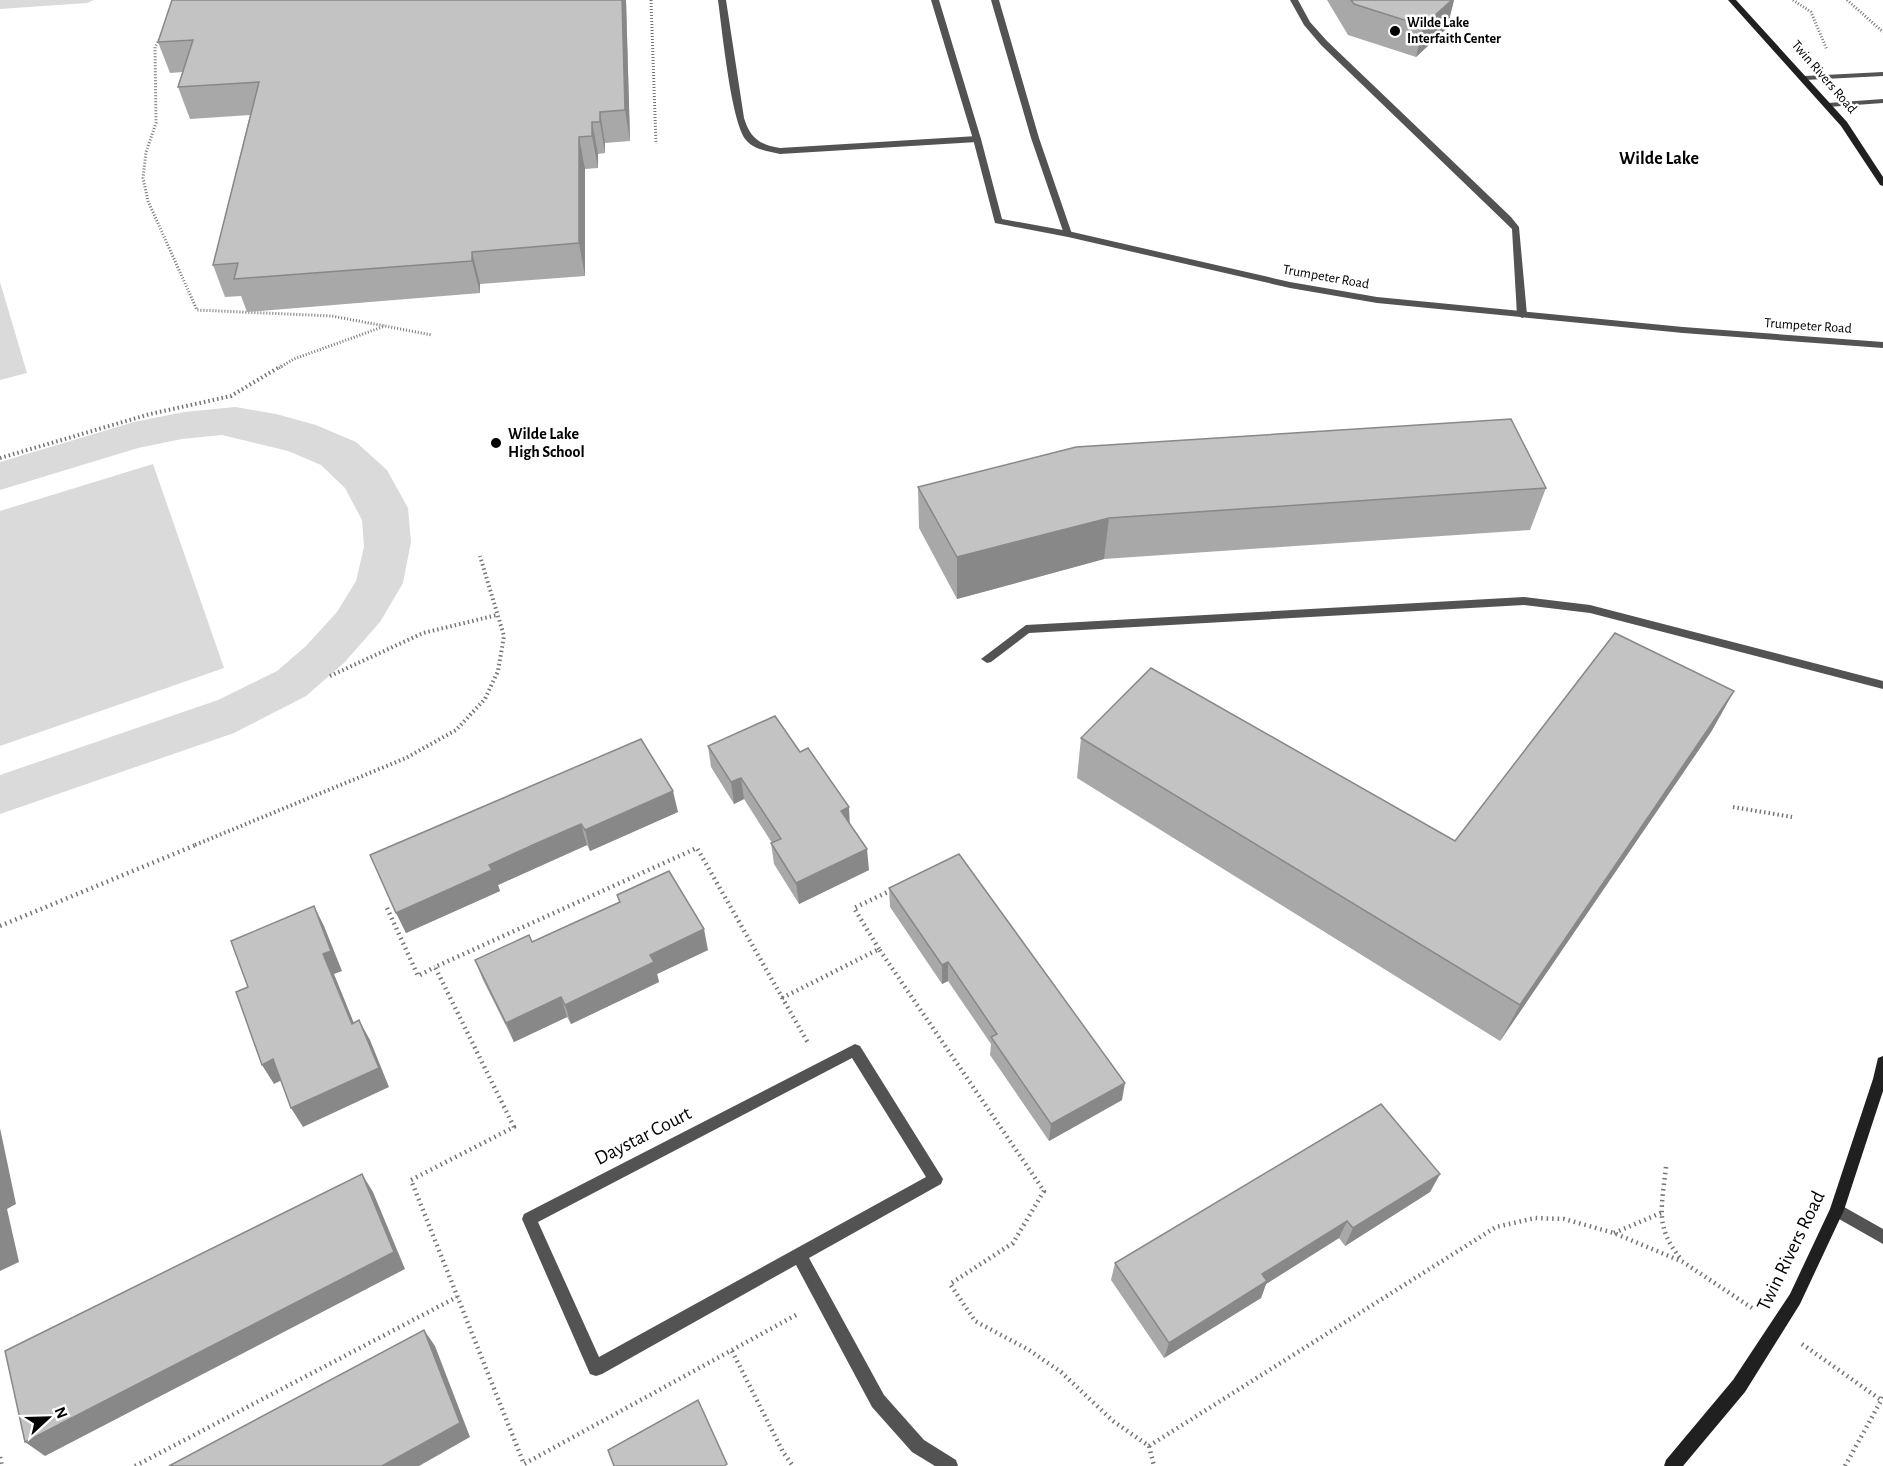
<svg xmlns="http://www.w3.org/2000/svg" width="1883" height="1466" viewBox="0 0 1883 1466" font-family="'Alegreya Sans',sans-serif">
<style>
.green{fill:#dadada}
.lines{fill:none;stroke-linecap:round;stroke-linejoin:round}
.path-far2{stroke:#757575;stroke-width:3;stroke-dasharray:1 2;stroke-linecap:butt}
.path-far1{stroke:#757575;stroke-width:4;stroke-dasharray:1.5 3;stroke-linecap:butt}
.path{stroke:#757575;stroke-width:4.5;stroke-dasharray:1.5 4;stroke-linecap:butt}
.lane{fill:#535353;fill-rule:evenodd}
.street{fill:#535353;fill-rule:evenodd}
.secondary{fill:#202020;fill-rule:evenodd}
.wall{fill:#a8a8a8}
.shaded-wall{fill:#888}
.building{fill:#c3c3c3;stroke:#888;stroke-width:1.5}
.poi-dot{fill:#000;stroke:#fff;stroke-width:2}
.labels{text-anchor:middle;dominant-baseline:central;stroke-width:5;stroke-linejoin:round;paint-order:stroke}
.far-poi-label{font-size:14px;font-weight:bold;fill:#000;stroke:#fff;text-anchor:start}
.far-street-label{font-size:14px;fill:#000;stroke:#fff}
.poi-label{font-size:16px;font-weight:bold;fill:#000;stroke:#fff;text-anchor:start}
.far-district-label{font-size:18px;font-weight:bold;fill:#000;stroke:#fff}
.near-street-label{font-size:20px;fill:#000;stroke:#fff}
</style>
<rect width="100%" height="100%" fill="#fff"/>
<g class="green">
<path d="M0,0H94L87,3L0,9Z"/>
<path d="M0,282L27,373L0,380Z"/>
<path d="M235,407L276,414L316,425L356,442L387,470L408,508L411,542L403,583L380,622L344,663L306,696L234,733L0,814V775L218,700L277,671L306,646L337,612L356,581L364,547L362,520L345,488L321,465L288,451L222,435L182,439L138,448L0,490V462L134,422L184,412Z"/>
<path d="M153,464L224,668L0,746V511Z"/>
</g>
<g class="lines">
<g class="path-far2">
<path d="M651,0L656,144"/>
<path d="M1793,0L1811,12L1827,50"/>
<path d="M1847,0L1883,32"/>
<path d="M161,37L155,47L156,123L146,152L143,178L148,201L197,310L332,316L432,335"/>
<path d="M279,368L294,359L385,326"/>
</g>
<g class="path-far1">
<path d="M0,458L150,414L231,396L281,366"/>
<path d="M330,676L423,633L497,615"/>
<path d="M1733,807L1792,817"/>
<path d="M195,845L406,758L456,730L485,699L498,671L504,636L480,556"/>
</g>
<g class="path">
<path d="M387,908L418,976L435,967"/>
<path d="M0,926L198,844"/>
<path d="M879,949L854,908L894,889"/>
<path d="M782,998L879,949L1044,1191L1013,1243L950,1284L975,1321L1029,1350L1061,1372L1113,1421L1149,1446L1154,1466"/>
<path d="M1666,1167C1662,1206 1654,1227 1681,1259"/>
<path d="M1614,1233L1661,1213"/>
<path d="M796,1315L524,1464L411,1180L514,1127L435,967L697,848L808,1043"/>
<path d="M1802,1344L1881,1400"/>
<path d="M732,1351L783,1452L793,1466"/>
<path d="M1149,1446L1496,1227L1535,1218L1564,1219L1614,1233L1683,1262L1752,1308"/>
<path d="M0,1457L2,1466"/>
<path d="M135,1466L457,1297"/>
<path d="M1845,1466L1883,1397"/>
</g>
<g class="lane">
<path d="M718,0H726L744,118C750,138 760,145 780,148L977,136L981,139L977,142L780,154C768,151 754,150 746,140C731,122 722,28 718,0Z"/>
<path d="M991,0H999L1039,138L1072,234L1071,236H1065L1064,234L1031,138Z"/>
<path d="M1290,0H1298L1310,22L1327,41L1511,217L1519,227L1527,315L1525,317L1522,318L1517,315L1512,229L1321,45L1304,25Z"/>
<path d="M1524,597L1590,605L1883,681V689L1590,613L1524,605L1029,633L991,662L987,663L981,659L1026,625Z"/>
</g>
<g class="street">
<path d="M931,0H939L981,139L1002,219L1068,231L1290,282L1377,297L1683,327L1883,342V348L1683,333L1377,303L1290,288L1068,237L995,223L973,139Z"/>
<path d="M1883,72V76L1805,80L1801,78L1805,76Z"/>
<path d="M1883,99V103L1828,107L1824,105L1828,103Z"/>
<path d="M855,1044L860,1046L943,1179L941,1184L809,1258L884,1395L924,1440L956,1460L958,1466H935L912,1452L872,1407L796,1265L602,1374L596,1376L590,1374L522,1219L524,1214ZM852,1058L926,1177L599,1357L538,1222Z"/>
<path d="M1837,1203L1883,1229V1244L1832,1215L1830,1210L1832,1205Z"/>
</g>
<g class="secondary">
<path d="M1728,0H1736L1847,122L1883,177V186L1880,185L1841,126Z"/>
<path d="M1883,1056V1091L1844,1210L1800,1304L1745,1392L1683,1466H1664L1666,1460L1733,1380L1790,1294L1830,1209L1873,1079L1878,1058Z"/>
</g>
</g>
<g class="wall">
<path d="M626,0L630,141L605,143V153L598,154V168L585,169V276L480,284V293L247,312L241,296L225,297L213,265L250,115L190,119L178,87L183,72L170,73L158,42Z"/>
<path d="M1327,0H1454L1447,28L1416,57L1348,35Z"/>
<path d="M918,487L1546,488L1530,530L1104,559L957,599L919,528Z"/>
<path d="M1734,691L1711,732L1500,1041L1077,778L1081,738L1455,841Z"/>
<path d="M708,746L850,824L869,870L799,904L774,864L771,843H772L744,799L734,804L711,767Z"/>
<path d="M678,812L590,851L587,845L498,885L500,891L406,933L370,855Z"/>
<path d="M889,888L1122,1100L1049,1141L990,1055L991,1044L948,981L942,984L890,907Z"/>
<path d="M617,895L708,950L657,974L659,982L571,1024L567,1017L514,1042L483,980L475,960L532,942L619,902Z"/>
<path d="M1440,1174L1430,1192L1345,1246L1339,1238L1266,1284L1261,1298L1164,1358L1111,1280L1115,1263Z"/>
</g>
<g class="shaded-wall">
<path d="M622,0H626L630,141L625,110Z"/>
<path d="M1452,0H1454L1447,28L1416,57L1423,26Z"/>
<path d="M600,112L605,143V153L600,122Z"/>
<path d="M592,122L598,154V168L592,136Z"/>
<path d="M579,137L585,169V276L579,243Z"/>
<path d="M472,252L480,284V293L472,261Z"/>
<path d="M1109,518L1104,559L957,599V557Z"/>
<path d="M1734,691L1711,732L1500,1041L1520,1005Z"/>
<path d="M741,778L744,799L734,804L731,782Z"/>
<path d="M673,791L678,812L590,851L585,830Z"/>
<path d="M849,807L850,828L841,811Z"/>
<path d="M581,824L587,845L498,885L500,891L406,933L396,913L489,865Z"/>
<path d="M867,849L869,870L799,904L796,883Z"/>
<path d="M314,906L324,926L342,971L334,974L362,1043L352,1024L323,954Z"/>
<path d="M704,929L708,950L657,974L659,982L571,1024L565,1005L650,955Z"/>
<path d="M948,962V981L942,984V965Z"/>
<path d="M561,997L567,1017L514,1042L506,1023Z"/>
<path d="M359,1020L370,1040L389,1087L303,1127L291,1108Z"/>
<path d="M273,1059L286,1078L274,1084L262,1065Z"/>
<path d="M1125,1083L1122,1100L1049,1141L1051,1124Z"/>
<path d="M0,1128L16,1204L7,1209L19,1262L0,1271Z"/>
<path d="M362,1174L373,1192L405,1269L45,1456L25,1442Z"/>
<path d="M1440,1174L1430,1192L1345,1246L1353,1228Z"/>
<path d="M1347,1221L1339,1238L1266,1284L1261,1298L1164,1358L1169,1343L1262,1274Z"/>
<path d="M424,1330L435,1346L470,1437L419,1466H382Z"/>
</g>
<g class="building">
<path d="M172,0H622L625,110L600,112V122H592V136L579,137V243L472,252V261L234,279L238,263L213,265L259,82L178,87L193,40L158,42Z"/>
<path d="M1351,0H1452L1423,26L1354,4Z"/>
<path d="M1511,419L1546,488L1109,518L957,557L918,487L1076,447Z"/>
<path d="M1615,633L1734,691L1520,1005L1081,738L1151,668L1455,841Z"/>
<path d="M775,716L800,752L808,748L849,807L841,811L867,849L796,883L771,843L781,839L741,778L731,782L708,746Z"/>
<path d="M641,739L673,791L585,830L581,824L535,844L489,865L492,870L396,913L370,855Z"/>
<path d="M959,854L1125,1083L1051,1124L991,1037L997,1034L948,962L942,965L889,888Z"/>
<path d="M669,871L704,929L650,955L654,962L565,1005L561,997L506,1023L475,960L529,935L532,942L578,921L620,902L617,895Z"/>
<path d="M314,906L331,951L323,954L352,1024L359,1020L379,1068L291,1108L273,1059L262,1065L236,992L248,987L231,941Z"/>
<path d="M1381,1104L1440,1174L1353,1228L1347,1221L1262,1274L1267,1281L1169,1343L1115,1263Z"/>
<path d="M362,1174L394,1252L25,1442L5,1351Z"/>
<path d="M424,1330L460,1423L382,1466H169Z"/>
<path d="M698,1400L727,1464L724,1466H614L608,1450Z"/>
</g>
<g class="poi-dot">
<circle cx="1395" cy="31" r="6"/>
<circle cx="496" cy="443" r="6"/>
</g>
<g class="labels">
<g class="far-poi-label">
<text x="1407" y="23">Wilde Lake<tspan x="1407" dy="16">Interfaith Center</tspan></text>
</g>
<g class="far-street-label">
<text transform="translate(1824 77) rotate(49)">Twin Rivers Road</text>
<text transform="translate(1326 277) rotate(10)">Trumpeter Road</text>
<text transform="translate(1808 326) rotate(4)">Trumpeter Road</text>
</g>
<g class="poi-label">
<text x="508" y="434">Wilde Lake<tspan x="508" dy="18">High School</tspan></text>
</g>
<g class="far-district-label">
<text x="1659" y="159">Wilde Lake</text>
</g>
<g class="near-street-label">
<text transform="translate(643 1136) rotate(-27)">Daystar Court</text>
<text transform="translate(1791 1251) rotate(-64)">Twin Rivers Road</text>
</g>
</g>
<g transform="translate(48 1418) rotate(68)" stroke="#ffffff" stroke-width="4.5" paint-order="stroke">
<path d="M0-4.5L10 22L0 15L-10 22Z" fill="#000000"/>
<text y="-9" font-size="16" font-weight="bold" text-anchor="middle" fill="#000000">N</text>
</g>
</svg>
